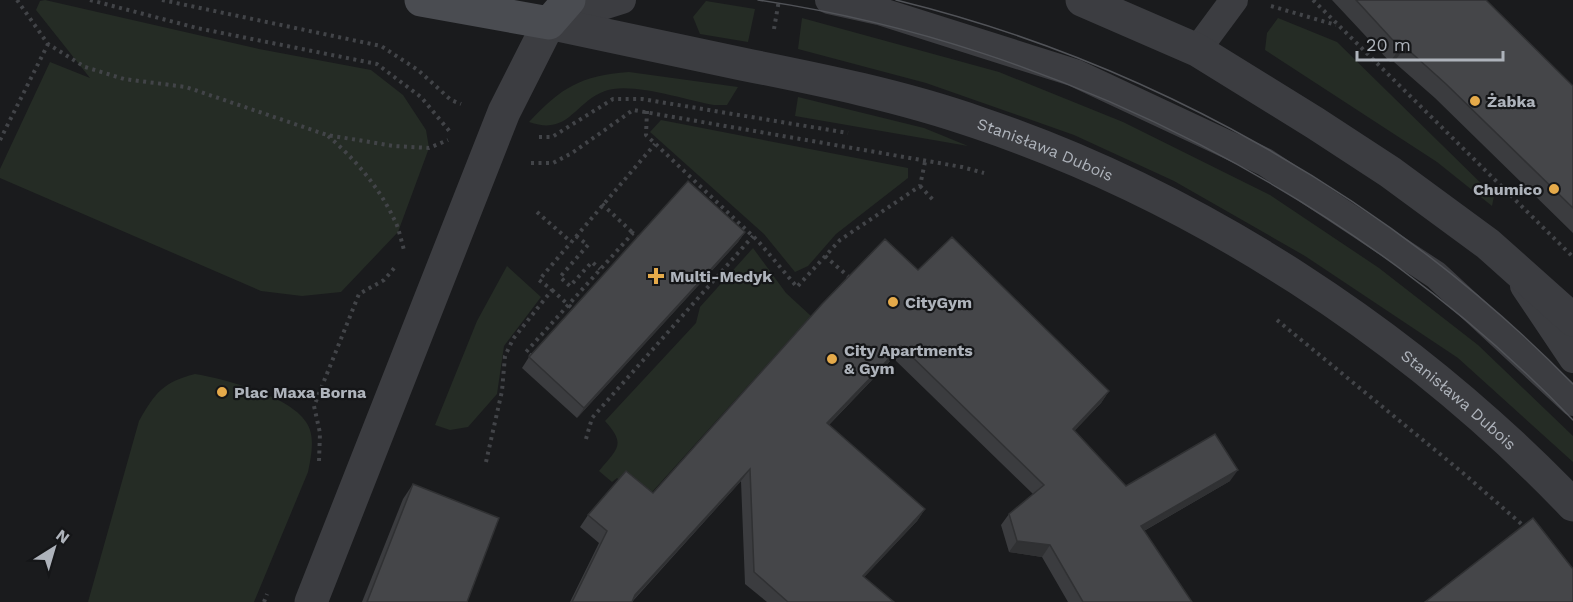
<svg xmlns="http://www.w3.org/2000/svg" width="1573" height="602" viewBox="0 0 1573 602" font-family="'Work Sans',sans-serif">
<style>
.green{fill:#252c25}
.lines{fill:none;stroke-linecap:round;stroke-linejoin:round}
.path{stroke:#424448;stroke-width:4;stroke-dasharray:3 4.5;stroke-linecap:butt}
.service{stroke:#3c3d41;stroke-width:28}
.minor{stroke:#3c3d41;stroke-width:33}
.tertiary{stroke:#3c3d41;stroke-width:33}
.secondary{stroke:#4a4c51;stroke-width:33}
.tram{stroke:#515358;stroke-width:1.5}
.wall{fill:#3b3c3f}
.shaded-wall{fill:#303133}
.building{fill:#454649;stroke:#303133;stroke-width:1.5}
.poi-dot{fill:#e5aa4a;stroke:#151618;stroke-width:2}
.labels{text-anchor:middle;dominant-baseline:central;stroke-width:4.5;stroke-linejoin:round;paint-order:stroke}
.poi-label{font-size:16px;font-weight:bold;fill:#aeb3bb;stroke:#151618;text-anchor:start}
.street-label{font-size:16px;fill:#aeb3bb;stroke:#151618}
</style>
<rect width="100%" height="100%" fill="#1a1b1d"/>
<g class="green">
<path d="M45,0L259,49L371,70L403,95L426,130L429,148L398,232L341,292L302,296L261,291L0,178V169L50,62L90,78L36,10L40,1Z"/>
<path d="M706,1L755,9L748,42L700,34L693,17Z"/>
<path d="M802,18L999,72L1123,122L1270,195L1379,268L1478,345L1573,436V462L1458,358L1305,256L1174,181L1074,135L926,83L798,49Z"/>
<path d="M1278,18L1337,42L1494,196L1492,206L1437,162L1265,50L1267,33Z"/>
<path d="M629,72L738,87L727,105H714C686,100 630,81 605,91C573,103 569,136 529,122C562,87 580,76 629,72Z"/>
<path d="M798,97L924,128L968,146L795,116Z"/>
<path d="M661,120L908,168V178L836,234L808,266L795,272L764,234L650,132Z"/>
<path d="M753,248L786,293L811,316L644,501L617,478L612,482L599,471C617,449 627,445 605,421L696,323L700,307Z"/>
<path d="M507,266L541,297L504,346L497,394L468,427L450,430L435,425L477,321Z"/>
<path d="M195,374C225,379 289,396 306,422C316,436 311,457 308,472L254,602H88L139,421C155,393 163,382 195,374Z"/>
</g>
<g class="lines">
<g class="path">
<path d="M17,0L48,44L85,67L124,79L186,87L327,135L394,146L429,148L448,140"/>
<path d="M90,0L197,28L377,64L421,97L451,133"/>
<path d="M162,0L381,46L418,70L451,100L461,104"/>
<path d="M1313,0L1573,257"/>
<path d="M1271,6L1336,25"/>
<path d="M774,29L779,0"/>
<path d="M647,111L646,135L758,241L797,287L840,240L920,186L925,162"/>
<path d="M328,136C354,158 379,187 394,219C399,228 401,240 404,250"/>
<path d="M539,137H552L613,99H642L848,133"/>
<path d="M0,140L48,44"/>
<path d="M531,163H553L572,153L633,110L962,167L984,173"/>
<path d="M920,186L934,201"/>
<path d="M602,204L633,233"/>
<path d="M537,212L571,242"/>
<path d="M576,236L588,245L560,277L570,286L592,262L600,269"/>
<path d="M825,256L850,278"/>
<path d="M552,290L574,310"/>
<path d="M1277,320L1463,473L1526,528"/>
<path d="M532,356L526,352L633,233L639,238"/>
<path d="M586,439L592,418L753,236"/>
<path d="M319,461L320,433L314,406L359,294L384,280L396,266"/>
<path d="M486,462L502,391L505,356L513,339L552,290L539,280L655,144"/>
<path d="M264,602L267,594"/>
</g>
<g class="service">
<path d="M829,0L879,11L1075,73L1265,162L1436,275L1573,402"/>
<path d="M549,23L622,0"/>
<path d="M1197,50L1234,0"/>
<path d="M1524,286L1573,359"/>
</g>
<path class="minor" d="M311,602L504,112L549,23"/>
<g class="tertiary">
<path d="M1082,0L1197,50L1315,123L1390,172L1488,244L1573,320"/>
<path id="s1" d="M549,23C614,37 678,51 742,64C822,80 902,96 979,123C1201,198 1411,336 1573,505"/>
</g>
<path class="secondary" d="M421,0L549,23L569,0"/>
<g class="tram">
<path d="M758,0C1059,44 1363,201 1573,420"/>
<path d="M896,0C1149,62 1391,198 1573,384"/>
</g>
</g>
<g class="wall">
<path d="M1332,0H1486L1573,86V233L1435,98L1394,62H1390Z"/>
<path d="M745,232L738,242L577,418L522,368L529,357Z"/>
<path d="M918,270L1109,391L1101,403L1074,431L1126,486L1230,481L1144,531L1192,602H1068L1042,557L1009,552L1001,525L1009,514L1033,494L893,358L829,425L925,509L917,521L864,577L894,602H767L745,584L741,481L632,602H570L599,543L580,527L588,515L653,493Z"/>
<path d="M413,484L467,602H362L403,499Z"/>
</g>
<g class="shaded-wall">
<path d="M1405,47L1394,62H1390L1400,48Z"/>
<path d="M745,232L738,242L577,418L584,408Z"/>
<path d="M901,346L893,358L819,435L827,423Z"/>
<path d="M1109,391L1101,403L1065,441L1073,429Z"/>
<path d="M750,469L741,481L631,602L635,595Z"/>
<path d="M1238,470L1230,481L1133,537L1141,526Z"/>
<path d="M925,509L917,521L855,587L863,576Z"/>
<path d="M1017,541L1050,545L1042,557L1009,552Z"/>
</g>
<g class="building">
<path d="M1356,0H1486L1573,86V208L1446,84L1405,47L1400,48Z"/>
<path d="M688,181L745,232L584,408L529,357Z"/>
<path d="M952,237L1109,391L1073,429L1126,486L1215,434L1238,470L1141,526L1192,602H1083L1050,545L1017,541L1009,514L1044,485L901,346L827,423L925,509L863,576L894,602H788L754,572L750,469L635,595L632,602H572L607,531L588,515L626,471L653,493L822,304L885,239L918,270Z"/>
<path d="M413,484L499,518L467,602H367Z"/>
<path d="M1533,518L1573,569V602H1425Z"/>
</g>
<g class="poi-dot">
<circle cx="1475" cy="101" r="6"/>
<circle cx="1554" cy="189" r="6"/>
<path d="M653 267h6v6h6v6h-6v6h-6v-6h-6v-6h6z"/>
<circle cx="893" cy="302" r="6"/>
<circle cx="832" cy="359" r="6"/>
<circle cx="222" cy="392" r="6"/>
</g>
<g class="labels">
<g class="poi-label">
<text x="1487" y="101">Żabka</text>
<text x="1542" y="189" text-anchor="end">Chumico</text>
<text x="670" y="276">Multi-Medyk</text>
<text x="905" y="302">CityGym</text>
<text x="844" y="350">City Apartments<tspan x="844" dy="18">&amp; Gym</tspan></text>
<text x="234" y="392">Plac Maxa Borna</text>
</g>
<g class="street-label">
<text stroke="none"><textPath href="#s1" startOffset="513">Stanisława Dubois</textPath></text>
<text stroke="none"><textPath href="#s1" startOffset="999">Stanisława Dubois</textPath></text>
</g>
</g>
<g transform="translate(54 548) rotate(37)" stroke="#151618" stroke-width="4.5" paint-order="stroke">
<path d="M0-4.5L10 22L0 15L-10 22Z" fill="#aeb3bb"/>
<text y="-9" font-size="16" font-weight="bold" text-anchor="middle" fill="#aeb3bb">N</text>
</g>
<path d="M1357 51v9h146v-9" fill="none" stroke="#aeb3bb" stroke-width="3"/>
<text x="1366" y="51" font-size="18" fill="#aeb3bb" stroke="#151618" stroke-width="4.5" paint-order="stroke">20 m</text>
</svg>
